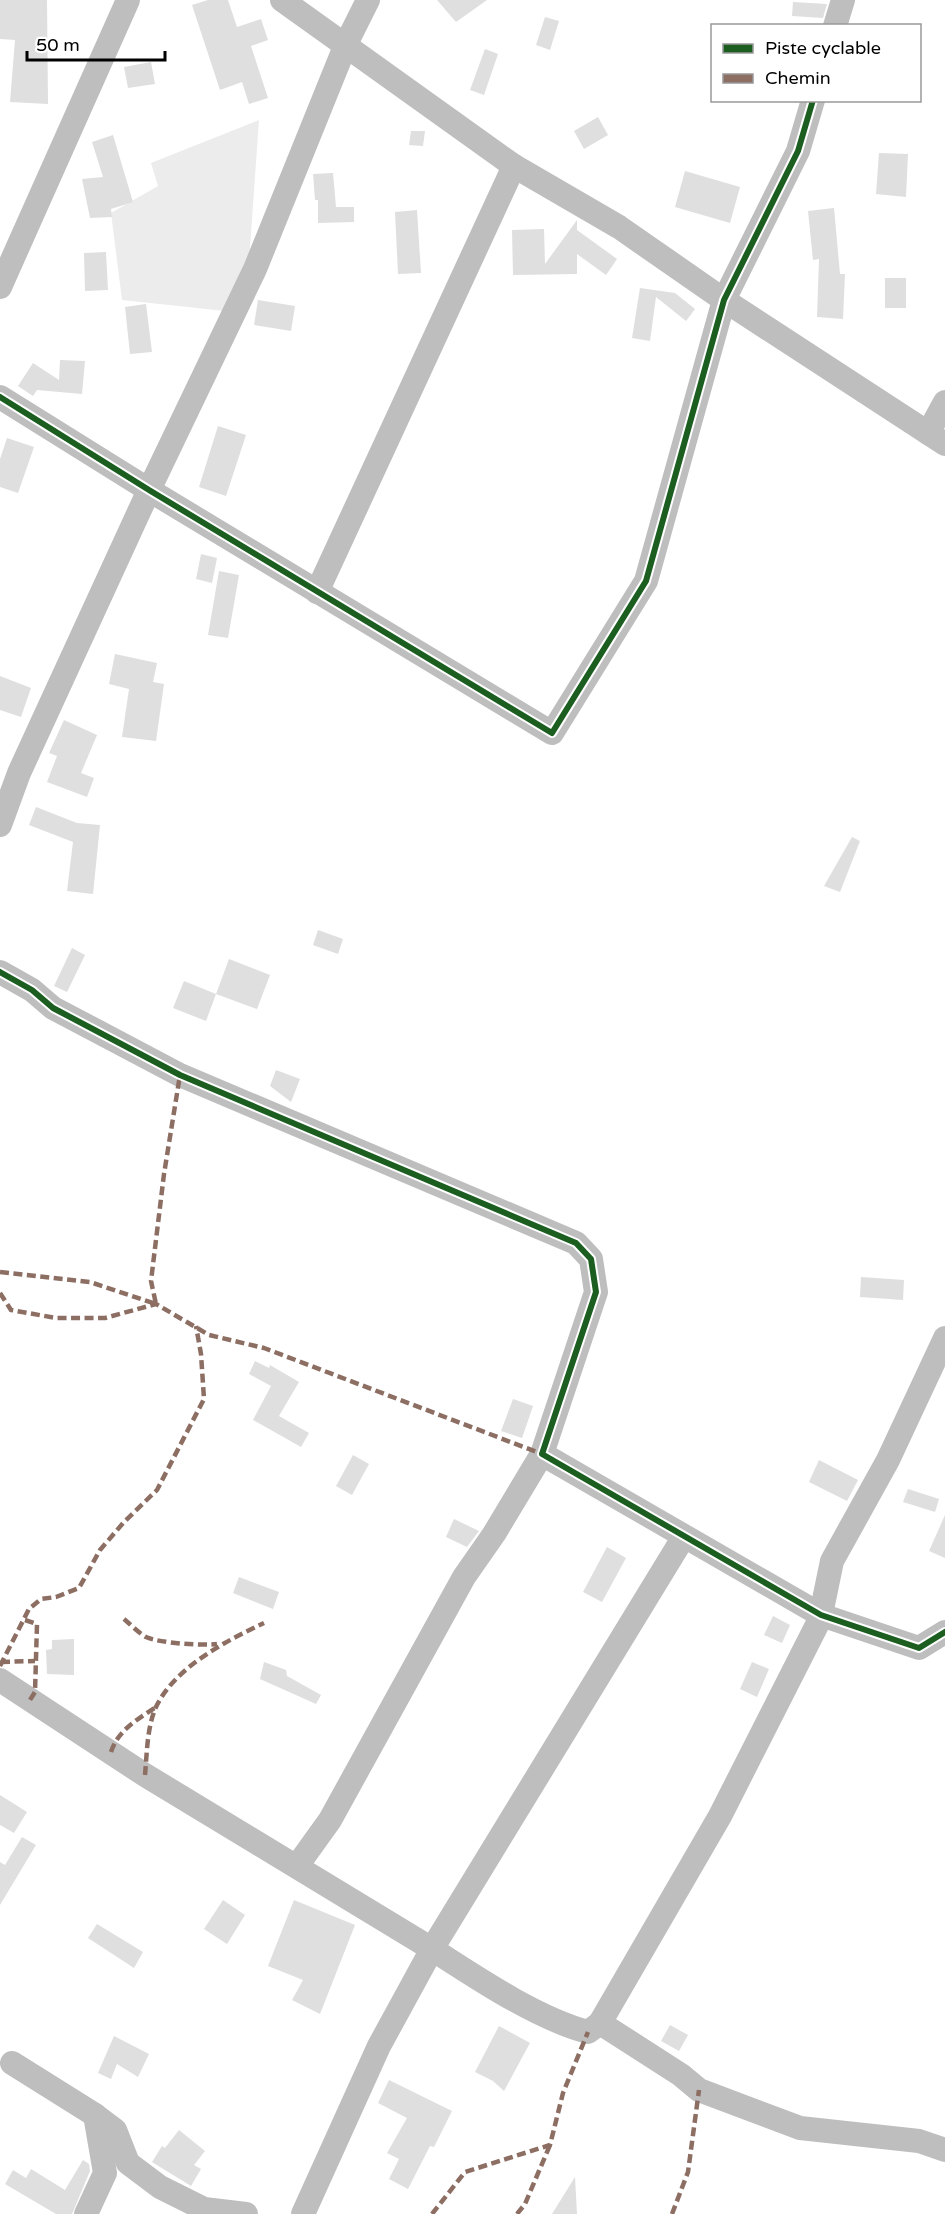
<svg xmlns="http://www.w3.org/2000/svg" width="945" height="2214" viewBox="0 0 945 2214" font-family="'Varela Round',sans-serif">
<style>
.green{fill:#ececec}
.building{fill:#dfdfdf}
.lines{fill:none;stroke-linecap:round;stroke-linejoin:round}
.minor{stroke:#bebebe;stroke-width:24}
.quiet{stroke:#8d6e63;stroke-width:4.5;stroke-dasharray:9 4.5;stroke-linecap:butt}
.cycleway-casing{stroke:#fff;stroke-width:10}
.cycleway{stroke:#1b5e20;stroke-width:6}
</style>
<rect width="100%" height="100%" fill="#fff"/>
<path class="green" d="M259,120L249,262L225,311L122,300L111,213L158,186L151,163Z"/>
<g class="building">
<path d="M0,0H47L48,104L10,102L15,40L0,39Z"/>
<path d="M208,0H228L237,27L261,19L268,40L251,46L268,98L249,104L242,82L220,90L192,5Z"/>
<path d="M437,0H487L456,22Z"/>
<path d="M793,2L827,4L823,18L792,16Z"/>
<path d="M545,17L559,21L550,50L536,45Z"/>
<path d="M485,49L498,54L484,95L470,90Z"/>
<path d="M151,62L155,84L128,88L124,67Z"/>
<path d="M598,117L608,135L584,149L574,131Z"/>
<path d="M411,131H425L423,146L409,145Z"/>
<path d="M113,135L133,202L111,209L112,217L90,218L82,179L103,177L92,142Z"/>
<path d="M879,153L908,154L906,197L876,194Z"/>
<path d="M685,171L740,187L730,223L675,207Z"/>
<path d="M333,173L336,207H354V222L318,223V200H315L313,174Z"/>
<path d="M834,208L840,274H845L843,319L817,317L819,259L813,260L808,211Z"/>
<path d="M417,210L421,273L398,274L395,212Z"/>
<path d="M577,220V230L617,259L606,275L577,254V274L513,275L512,230L544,229L545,264Z"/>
<path d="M106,252L108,290L85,291L84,253Z"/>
<rect x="885" y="278" width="21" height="30"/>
<path d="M640,288L675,293L695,309L686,321L656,297L650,341L632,338Z"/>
<path d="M258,300L295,306L291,331L254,325Z"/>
<path d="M146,304L152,352L130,354L125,307Z"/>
<path d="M60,360L85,361L82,394L37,390L33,396L18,386L33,363L59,380Z"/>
<path d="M218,426L246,435L226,496L199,487Z"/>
<path d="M7,438L34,447L18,493L0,487V459Z"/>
<path d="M201,554L217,558L212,583L196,579Z"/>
<path d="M219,571L239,575L228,638L208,635Z"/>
<path d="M115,654L157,663L153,682L164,684L156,741L122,737L129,689L109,684Z"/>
<path d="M0,676L31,688L21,717L0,710Z"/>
<path d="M64,720L97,735L81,773L94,778L87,797L47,782L57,756L49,753Z"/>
<path d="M36,807L77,823L100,825L93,894L67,891L73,842L29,825Z"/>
<path d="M852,837L860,841L840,892L824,886Z"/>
<path d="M318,930L343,939L338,954L313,945Z"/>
<path d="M72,948L85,955L67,992L54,986Z"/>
<path d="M229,959L270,975L257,1009L216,994Z"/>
<path d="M184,981L216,994L206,1021L173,1008Z"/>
<path d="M276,1070L300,1079L291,1102L270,1086Z"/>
<path d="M861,1277L904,1280L903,1300L860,1297Z"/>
<path d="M255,1361L269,1368L270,1365L299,1382L279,1416L309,1433L301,1447L253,1420L271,1386L249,1374Z"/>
<path d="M513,1399L533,1406L522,1438L501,1431Z"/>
<path d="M353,1455L369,1464L352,1495L336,1486Z"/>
<path d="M819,1460L858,1480L847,1501L809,1482Z"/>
<path d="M908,1489L939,1499L935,1512L903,1502Z"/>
<path d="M945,1515V1558L929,1551Z"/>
<path d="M454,1519L479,1531L467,1547L446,1537Z"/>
<path d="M607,1547L626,1558L602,1602L583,1592Z"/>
<path d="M239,1577L279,1592L273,1609L233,1593Z"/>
<path d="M773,1616L790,1625L782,1643L764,1635Z"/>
<path d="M74,1639V1675L47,1674L46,1650L52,1649V1640Z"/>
<path d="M264,1662L286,1670L287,1676L321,1695L316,1704L260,1679Z"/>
<path d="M752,1662L769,1669L757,1697L740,1689Z"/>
<path d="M0,1795L27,1812L14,1833L0,1825Z"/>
<path d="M22,1837L36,1845L0,1905V1862L5,1865Z"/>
<path d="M223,1900L245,1915L227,1944L204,1929Z"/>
<path d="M294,1900L355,1925L320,2014L292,2000L303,1980L268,1966Z"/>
<path d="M97,1924L143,1952L134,1968L88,1938Z"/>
<path d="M670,2025L688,2035L679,2051L661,2041Z"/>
<path d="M499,2026L530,2043L504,2091L493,2081L475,2072Z"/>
<path d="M114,2036L149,2054L138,2077L117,2064L111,2079L98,2073Z"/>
<path d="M389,2080L452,2111L434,2147L430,2146L408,2189L389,2179L399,2159L387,2153L407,2118L378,2103Z"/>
<path d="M179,2130L205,2151L194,2165L201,2169L191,2186L152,2162L162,2146L165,2148Z"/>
<path d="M83,2160L89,2164L90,2171L72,2214H56L5,2184L13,2170L26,2178L31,2169L65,2190Z"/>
<path d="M575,2177L577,2214H552Z"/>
</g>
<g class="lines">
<g class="minor">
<path d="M282,0L514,166L619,227L724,300L945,444"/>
<path d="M835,26L843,0"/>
<path d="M0,287L128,0"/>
<path d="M0,397L149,490L552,733L646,581L724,300L798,151L813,100"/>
<path d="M928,433L945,402"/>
<path d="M317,592L514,166"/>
<path d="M0,825L19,773L149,490L255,269L346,44L368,0"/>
<path d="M0,972L32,990L53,1008L180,1075L576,1243L591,1259L596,1292L542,1454L821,1615L919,1648L945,1632"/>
<path d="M0,1680L145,1775L432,1949L683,1538"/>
<path d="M297,1866L330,1820L464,1577L494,1534L542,1454"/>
<path d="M600,2023L681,2075L699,2090L800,2128L919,2141L945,2150"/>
<path d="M12,2063L95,2115L105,2173L86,2214"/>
<path d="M95,2115L115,2130L128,2163L160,2187L204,2209L246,2214"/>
<path d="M303,2214L379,2046L432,1949C477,1978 536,2018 588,2032L600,2023L720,1816L820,1619L832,1561L888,1460L945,1338"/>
</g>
<g class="quiet">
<path d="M0,1272L90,1282L156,1304L151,1281L164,1174L180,1075"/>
<path d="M0,1293L11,1310L56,1318H105L156,1304L209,1335L264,1348L542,1454"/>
<path d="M124,1619C131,1625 139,1633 146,1637C158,1643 204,1646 217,1644"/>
<path d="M25,1620L37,1624L35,1692L30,1700"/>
<path d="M1,1662L35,1661"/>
<path d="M0,1666L29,1609L41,1599L56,1597L79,1588L100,1550L124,1522L157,1490L204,1399L201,1354L196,1326"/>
<path d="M111,1752C118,1730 138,1719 156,1707"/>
<path d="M145,1775C147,1753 147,1727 156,1707C175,1667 226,1641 264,1623"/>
<path d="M432,2214L465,2172L550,2145L563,2093L588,2032"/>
<path d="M517,2214L525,2204L550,2145"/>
<path d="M672,2214L688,2172L699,2090"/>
</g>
<defs>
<g id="cycleway">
<path d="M0,397L149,490L552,733L646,581L724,300L798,151L813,100"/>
<path d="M0,972L32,990L53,1008L180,1075L576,1243L591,1259L596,1292L542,1454L821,1615L919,1648L945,1632"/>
</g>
</defs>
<use href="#cycleway" class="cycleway-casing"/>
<use href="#cycleway" class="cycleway"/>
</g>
<rect x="711" y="24" width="210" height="78" fill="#ffffff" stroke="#999999" stroke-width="1.5"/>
<rect x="723" y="44" width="30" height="9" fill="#1b5e20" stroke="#999999" stroke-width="1.5"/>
<text x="765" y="54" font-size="18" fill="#000000">Piste cyclable</text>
<rect x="723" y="74" width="30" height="9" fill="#8d6e63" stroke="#999999" stroke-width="1.5"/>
<text x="765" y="84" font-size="18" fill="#000000">Chemin</text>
<path d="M27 51v9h138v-9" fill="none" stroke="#000000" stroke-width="3"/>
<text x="36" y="51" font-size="18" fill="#000000" stroke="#ffffff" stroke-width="4.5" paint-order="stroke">50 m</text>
</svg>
